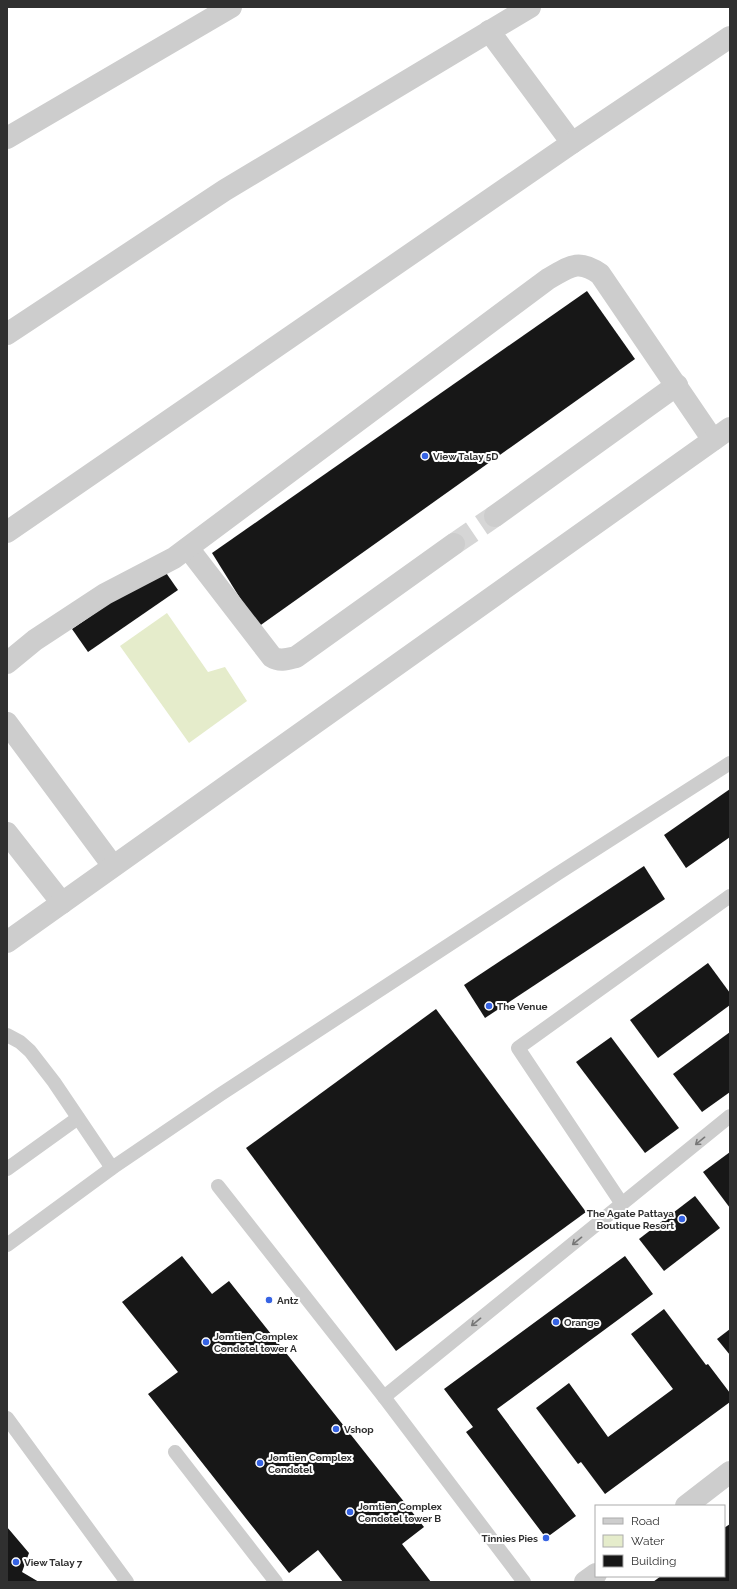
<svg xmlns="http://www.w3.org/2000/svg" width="737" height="1589" viewBox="0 0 737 1589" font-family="Raleway,sans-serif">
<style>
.water{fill:#e5eccb}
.building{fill:#171717}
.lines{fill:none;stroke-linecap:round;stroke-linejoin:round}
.minor-tunnel{stroke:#d6d6d6;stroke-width:22;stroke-dasharray:22 11;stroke-linecap:butt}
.service{stroke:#cdcdcd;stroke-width:14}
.minor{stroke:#cdcdcd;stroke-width:22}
.tertiary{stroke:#cdcdcd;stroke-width:22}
.oneway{stroke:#777}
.poi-dot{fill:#3663e3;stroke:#fff;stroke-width:1.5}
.labels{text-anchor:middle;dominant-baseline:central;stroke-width:4;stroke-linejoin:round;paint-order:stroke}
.poi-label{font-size:10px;font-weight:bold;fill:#303030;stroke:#fff;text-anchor:start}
</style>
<rect width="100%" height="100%" fill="#fff"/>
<path class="water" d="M167,613L208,672L225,667L247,701L189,743L120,646Z"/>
<g class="building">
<path d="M587,291L635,359L258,627L212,553Z"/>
<path d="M162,567L178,590L88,652L72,629Z"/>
<path d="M730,789V837L686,868L664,835Z"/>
<path d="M644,866L665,899L485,1018L464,985Z"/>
<path d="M708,963L730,993V1005L658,1058L630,1020Z"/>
<path d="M436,1009L586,1212L396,1351L246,1148Z"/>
<path d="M730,1032V1092L702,1112L673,1074Z"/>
<path d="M611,1037L679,1128L645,1153L576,1062Z"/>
<path d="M730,1152V1208L703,1172Z"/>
<path d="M695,1196L720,1228L664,1271L639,1239Z"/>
<path d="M182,1256L212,1294L229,1281L424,1527L402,1544L431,1582H343L318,1550L289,1573L148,1394L178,1372L122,1302Z"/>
<path d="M625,1256L653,1294L497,1409L576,1516L546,1538L466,1432L473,1427L444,1389Z"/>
<path d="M664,1309L706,1365L708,1364L730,1393V1402L605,1494L581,1462L578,1464L536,1408L569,1383L608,1437L673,1389L631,1334Z"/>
<path d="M730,1329V1355L717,1339Z"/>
<path d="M730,1524V1582H653L661,1576H724V1528Z"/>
<path d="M7,1527L29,1553L22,1572L39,1582H7Z"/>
</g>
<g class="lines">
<path class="minor-tunnel" d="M454,544L495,516"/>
<g class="service">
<path d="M7,1035L20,1042L30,1051L54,1082L112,1168"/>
<path d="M7,1169L78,1118"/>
<path d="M218,1186L384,1397L524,1582"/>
<path d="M622,1204L518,1048L730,896"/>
<path d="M7,1245L112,1168L221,1094L557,874L730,763"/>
<path d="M384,1397L730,1116"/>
<path d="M7,1418L127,1582"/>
<path d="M175,1452L276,1582"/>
</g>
<g class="minor">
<path d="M489,31L572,143"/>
<path d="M7,138L231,7"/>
<path d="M7,334L225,190L530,7"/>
<path d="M495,516L677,385"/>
<path d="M7,532L572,143L730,37"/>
<path d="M188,548L272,657C280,662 288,659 296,657L454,544"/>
<path d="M7,663L35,640L105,594L174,558L548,279C569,267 578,258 600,274L713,440"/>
<path d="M7,723L113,866"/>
<path d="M7,833L62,903"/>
<path d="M7,942L730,428"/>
</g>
<g class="tertiary">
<path d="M686,1506L730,1472"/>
<path d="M585,1582L596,1574"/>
</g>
</g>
<defs><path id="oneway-shaft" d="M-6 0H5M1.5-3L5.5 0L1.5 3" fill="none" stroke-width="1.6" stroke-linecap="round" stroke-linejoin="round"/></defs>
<g class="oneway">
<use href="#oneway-shaft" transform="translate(700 1141) rotate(141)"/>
<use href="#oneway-shaft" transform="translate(577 1241) rotate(141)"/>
<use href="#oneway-shaft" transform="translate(476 1322) rotate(141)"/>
</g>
<g class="poi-dot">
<circle cx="425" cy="456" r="4"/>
<circle cx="489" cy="1006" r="4"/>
<circle cx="682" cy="1219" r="4"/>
<circle cx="269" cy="1300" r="4"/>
<circle cx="556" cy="1322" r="4"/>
<circle cx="206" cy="1342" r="4"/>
<circle cx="336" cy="1429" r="4"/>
<circle cx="260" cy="1463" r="4"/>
<circle cx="350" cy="1512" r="4"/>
<circle cx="546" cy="1538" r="4"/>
<circle cx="16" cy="1562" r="4"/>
</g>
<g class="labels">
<g class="poi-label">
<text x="433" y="456">View Talay 5D</text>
<text x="497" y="1006">The Venue</text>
<text x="674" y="1213" text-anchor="end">The Agate Pattaya<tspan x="674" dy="12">Boutique Resort</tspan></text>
<text x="277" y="1300">Antz</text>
<text x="564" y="1322">Orange</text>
<text x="214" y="1336">Jomtien Complex<tspan x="214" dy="12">Condotel tower A</tspan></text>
<text x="344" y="1429">Vshop</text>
<text x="268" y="1457">Jomtien Complex<tspan x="268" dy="12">Condotel</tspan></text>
<text x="358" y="1506">Jomtien Complex<tspan x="358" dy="12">Condotel tower B</tspan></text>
<text x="538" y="1538" text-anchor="end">Tinnies Pies</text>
<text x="24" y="1562">View Talay 7</text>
</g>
</g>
<rect width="737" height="1589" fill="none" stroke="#303030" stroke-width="16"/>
<rect x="595" y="1505" width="130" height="72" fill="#ffffff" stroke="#acacac"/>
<rect x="603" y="1518" width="20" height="6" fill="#cdcdcd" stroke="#acacac"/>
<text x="631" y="1525" font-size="12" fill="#303030">Road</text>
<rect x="603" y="1535" width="20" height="12" fill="#e5eccb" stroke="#acacac"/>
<text x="631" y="1545" font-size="12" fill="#303030">Water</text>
<rect x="603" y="1555" width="20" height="12" fill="#171717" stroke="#acacac"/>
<text x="631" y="1565" font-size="12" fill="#303030">Building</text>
</svg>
